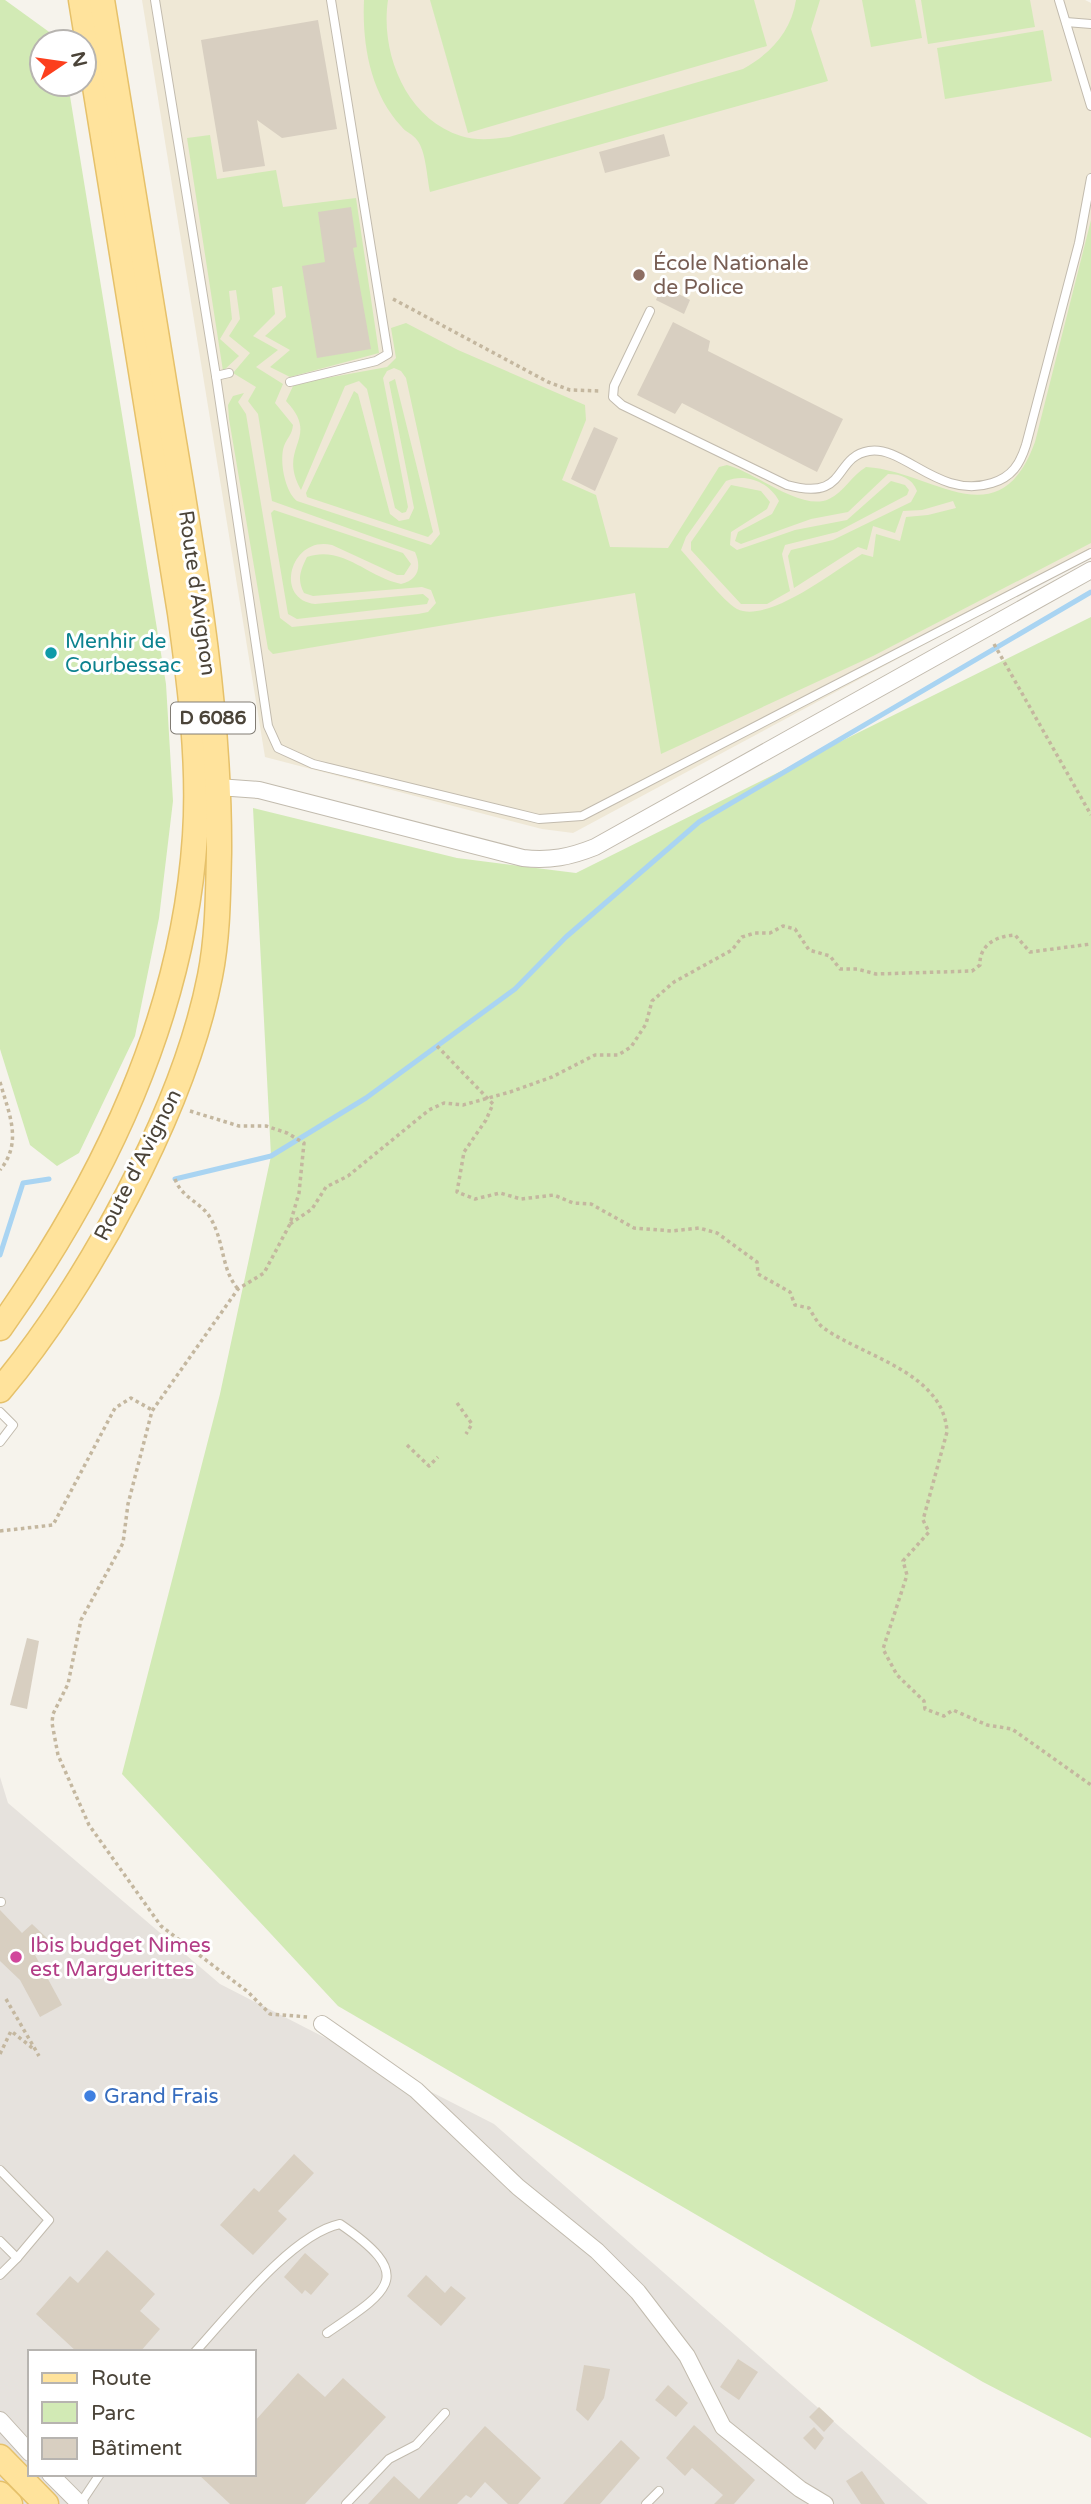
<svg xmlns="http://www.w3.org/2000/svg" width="1091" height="2504" viewBox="0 0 1091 2504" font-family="'Varela Round',sans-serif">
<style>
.industrial{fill:#e6e2dd;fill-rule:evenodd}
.education{fill:#efe8d6}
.green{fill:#d2eab5;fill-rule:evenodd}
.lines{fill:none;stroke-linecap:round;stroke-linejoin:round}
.stream{stroke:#a9d4f2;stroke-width:5}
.building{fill:#d8cfc1}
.service-casing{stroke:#c2bbae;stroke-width:10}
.minor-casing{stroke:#c2bbae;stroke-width:18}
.primary-casing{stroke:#e6c16a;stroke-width:27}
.path{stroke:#c4b79f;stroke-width:3.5;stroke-dasharray:3.5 3.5;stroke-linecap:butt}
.service{stroke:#fff;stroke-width:8}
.minor{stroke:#fff;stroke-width:16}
.primary{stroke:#ffe39c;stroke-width:24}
.education-dot{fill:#8d6e63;stroke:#fff;stroke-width:2.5}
.culture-dot{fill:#0f9aa8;stroke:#fff;stroke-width:2.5}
.hotel-dot{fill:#d1479c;stroke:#fff;stroke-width:2.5}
.shop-dot{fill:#3f7fe0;stroke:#fff;stroke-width:2.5}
.labels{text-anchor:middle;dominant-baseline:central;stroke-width:6;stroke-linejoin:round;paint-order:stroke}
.shield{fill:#fff;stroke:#817c74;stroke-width:2}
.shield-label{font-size:19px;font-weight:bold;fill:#4b4439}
.education-label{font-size:21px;fill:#785e54;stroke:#fff;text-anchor:start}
.street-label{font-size:21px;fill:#4b4439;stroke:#fff}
.culture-label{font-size:21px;fill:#0d838f;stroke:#fff;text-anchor:start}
.hotel-label{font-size:21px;fill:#b23c85;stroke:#fff;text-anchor:start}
.shop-label{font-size:21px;fill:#366cbe;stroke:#fff;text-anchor:start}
</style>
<rect width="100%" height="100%" fill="#f6f3ec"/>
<path class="industrial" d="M0,1777L8,1803L220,1984L494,2124L928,2504H0ZM30,2352H254V2474H30Z"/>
<path class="education" d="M142,0H1085L1091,3V555L573,833L542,829L265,757Z"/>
<g class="green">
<path d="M0,0H5L63,42H42V84H68L166,684L173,801L159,918L135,1036L79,1153L57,1166L30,1145L0,1049Z"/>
<path d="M364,0H388C380,53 406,119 461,136C477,141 493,139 509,137L743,69C770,54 791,32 796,0H820L811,29L828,81L430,192C427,178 426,151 417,140C413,134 405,132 401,126C370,93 362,43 364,0Z"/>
<path d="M430,0H754L767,46L468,133Z"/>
<path d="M862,0H915L922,38L871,47Z"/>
<path d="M921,0H1030L1035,27L928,44Z"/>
<path d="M1043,30L1052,81L945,99L937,48Z"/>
<path d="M210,135L217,179L276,170L283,207L356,198L379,353L290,377L270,367L290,350L265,336L286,317L282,286L272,288L275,314L253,336L278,350L256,367L283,384L275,403L293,425C292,435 287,438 284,446C279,461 285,492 297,501L431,545L440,534L406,378L401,371L394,368L387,371L383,378L408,507L406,512L402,513L395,508L367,389L359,381L345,386L301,490C276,446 322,439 286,401L294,384L387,367L396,358L391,328L406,323L458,350L585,405L586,420L562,480L596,495L610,547L668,548L719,467L727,465C755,472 802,512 829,499C844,492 852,475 866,467C933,471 999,541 1035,442L1091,220V543L873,656L661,754L635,593L273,654L268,649L229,419L228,405L233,396L244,393L238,402L246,414L280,618L292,627L418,614L428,612L436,603L431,590L422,587L313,596L304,593C297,580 300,571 307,557C343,545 367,577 401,584C418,580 422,568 415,552L272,501L258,414L248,401L256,387L233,373L250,353L229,336L240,319L236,290L229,291L232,319L220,339L239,356L223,371L187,138ZM888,474C901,474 912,478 917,491L911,502L833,540L791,550L788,556L794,588L858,547L867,550L873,526L895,533L903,511L922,510L953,501L956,508L928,515L906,517L900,541L876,534L873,557L862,554C834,571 768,624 737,609C724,602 693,563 681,550L686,537L726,481C746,473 769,482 779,501L772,514L738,532L735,541L741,544L811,519L848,512Z"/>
<path d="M395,379L433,532L428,537L307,497L306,493L354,391L358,394L390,514L399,521L409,519L414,508L389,382Z"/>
<path d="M891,481L905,485L909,490L907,495L837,532L785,545L782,554L790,591L767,604H741L691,550V542L731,485L761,491L770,502L767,509L731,532L730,545L737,550L795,530L847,520Z"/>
<path d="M274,510L403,553L411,564L404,575H397L332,545C291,535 273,599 315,604L423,594L429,599L427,604L297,619L288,614L271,513Z"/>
<path d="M1091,617V2438L983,2382L338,2006L122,1774L220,1394L271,1156L253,808L457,858L576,873Z"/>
</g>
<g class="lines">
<g class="stream">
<path d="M175,1179L271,1156L366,1098L515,989L566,937L699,822L1091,592"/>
<path d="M0,1255L23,1183L49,1179"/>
</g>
</g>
<g class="building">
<path d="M318,20L337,129L282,138L257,120L265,166L223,172L201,40Z"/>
<path d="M664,134L670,156L605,173L599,152Z"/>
<path d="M351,207L357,247L353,248L371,349L317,358L302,266L325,262L318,212Z"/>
<path d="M662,285L690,300L684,314L656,300Z"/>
<path d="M673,322L710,341L708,351L843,419L817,472L682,403L675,414L637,395Z"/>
<path d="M594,427L618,438L595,491L571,479Z"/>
<path d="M27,1638L39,1641L27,1709L10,1705Z"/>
<path d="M0,1910L22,1933L32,1924L49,1940L35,1955L62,2005L40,2017L20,1980L0,1961Z"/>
<path d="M294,2154L314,2173L278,2211L287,2219L253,2255L220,2225L254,2188L259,2192Z"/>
<path d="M107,2250L155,2294L140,2311L160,2329L140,2352H77L36,2314L70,2276L78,2283Z"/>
<path d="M305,2253L329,2274L311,2295L305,2290L302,2294L284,2277Z"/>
<path d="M426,2275L445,2293L451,2286L466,2298L441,2326L407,2296Z"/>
<path d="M738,2359L758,2372L739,2400L720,2387Z"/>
<path d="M584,2365L610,2369L604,2398L588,2421L576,2410Z"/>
<path d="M298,2373L325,2397L343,2378L386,2417L305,2504H230L198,2474H254V2422Z"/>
<path d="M668,2385L688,2403L676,2417L655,2400Z"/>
<path d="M819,2407L834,2421L824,2432L809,2417Z"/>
<path d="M694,2425L755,2480L734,2504H714L723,2495L692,2468L685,2476L666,2458Z"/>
<path d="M485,2426L541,2478L518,2504H508L485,2482L471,2498L466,2495L457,2504H368L394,2476L419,2499Z"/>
<path d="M814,2427L824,2438L815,2450L803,2438Z"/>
<path d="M621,2440L640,2458L600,2504H563Z"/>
<path d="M862,2471L885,2504H861L846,2481Z"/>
</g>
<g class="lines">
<defs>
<g id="service">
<path d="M155,0L216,376L268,726L278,748L313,764L539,819L582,816L1091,553"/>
<path d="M1059,0L1091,106"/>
<path d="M1066,22L1091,24"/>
<path d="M650,311L614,386L613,397L622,405L787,485C849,502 832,457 869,451C904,445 939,500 992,483C1012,477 1020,464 1026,445L1079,243L1091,178"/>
<path d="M216,376L229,373"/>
<path d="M290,382L376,361L388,354L331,0"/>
<path d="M0,1412L13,1425L0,1442"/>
<path d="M0,1902H1"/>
<path d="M0,2170L49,2220L17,2258"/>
<path d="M0,2241L17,2258L0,2275"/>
<path d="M195,2352C229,2315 292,2234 340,2224C416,2276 390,2290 327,2333"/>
<path d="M80,2504L100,2474"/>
<path d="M346,2504L389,2459L416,2445L445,2413"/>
<path d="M646,2504L659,2491"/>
</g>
<g id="minor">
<path d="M218,787L259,790L523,858C550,861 570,857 595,847L1091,570"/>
<path d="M322,2024L416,2090L518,2187L597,2251L638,2292L687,2356L723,2427L800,2489L825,2504"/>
<path d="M0,2420L30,2453"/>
<path d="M50,2474L80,2504"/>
</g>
<g id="primary">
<path d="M0,1328C104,1181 183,1017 195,836C200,762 190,686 180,613L81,0"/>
<path d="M0,1390C87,1287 184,1109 210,976C218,936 218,894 219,853C220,707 194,562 170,418C147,279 125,139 102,0"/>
<path d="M0,2457L46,2504"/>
<path d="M0,2494L10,2504"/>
</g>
</defs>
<use href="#service" class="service-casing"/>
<use href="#minor" class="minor-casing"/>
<use href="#primary" class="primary-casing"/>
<g class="path">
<path d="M393,299L548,382L570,390L601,391"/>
<path d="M994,644L1091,815"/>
<path d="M437,1046L493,1104L486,1120L464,1152L457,1192L475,1199L500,1193L521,1199L554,1195L573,1203L591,1204L634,1228L672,1231L699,1228L717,1233L757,1262L758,1274L790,1292L795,1305L809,1308C813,1314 818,1325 825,1329C865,1357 944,1373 947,1432L923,1520L929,1532L903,1561L907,1575L883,1649L897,1675L924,1701L925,1709L944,1716L953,1710L987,1725L1012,1729L1091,1785"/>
<path d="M0,1082C9,1114 23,1142 0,1170"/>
<path d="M190,1111L239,1126H266L287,1133L304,1143L299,1193L290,1224L264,1273L238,1289L152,1411L128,1504L123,1543L81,1620L68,1684L53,1714L52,1723L58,1755L89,1825L161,1926L248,1992L270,2014L308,2017"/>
<path d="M175,1179C182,1199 202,1202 211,1219C225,1244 221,1269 238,1289"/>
<path d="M290,1224L312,1209L326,1187L348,1176L429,1110L444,1103L463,1105L510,1092L552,1077L595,1055H618L631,1047L646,1024L652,1001L674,982L732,950L742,937L755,933H770L783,926L795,929L809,950L830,956L840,969H857L876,974L972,971L980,965C979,945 996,936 1015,935L1030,952L1091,944"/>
<path d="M457,1403L472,1424L466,1434"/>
<path d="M407,1445L429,1466L438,1457"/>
<path d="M0,1531L53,1525L115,1408L131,1398L152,1410"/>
<path d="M6,1999L39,2056"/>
<path d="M0,2054L11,2031L35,2050"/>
</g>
<use href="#service" class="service"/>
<use href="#minor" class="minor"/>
<use href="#primary" class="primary"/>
</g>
<circle class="education-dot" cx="639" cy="275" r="7"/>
<circle class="culture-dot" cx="51" cy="653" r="7"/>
<circle class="hotel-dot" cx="16" cy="1957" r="7"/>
<circle class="shop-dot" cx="90" cy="2096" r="7"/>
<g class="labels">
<rect class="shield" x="171" y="702.5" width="84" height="31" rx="5"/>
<g class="shield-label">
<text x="213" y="718">D 6086</text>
</g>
<g class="education-label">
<text x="653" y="263">École Nationale<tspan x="653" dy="24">de Police</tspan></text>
</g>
<g class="street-label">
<text transform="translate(197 593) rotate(82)">Route d'Avignon</text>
<text transform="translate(138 1165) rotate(-63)">Route d'Avignon</text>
</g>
<g class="culture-label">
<text x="65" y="641">Menhir de<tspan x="65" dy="24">Courbessac</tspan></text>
</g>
<g class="hotel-label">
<text x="30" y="1945">Ibis budget Nimes<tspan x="30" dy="24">est Marguerittes</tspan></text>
</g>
<g class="shop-label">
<text x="104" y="2096">Grand Frais</text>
</g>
</g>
<rect x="28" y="2350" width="228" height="126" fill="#ffffff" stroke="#b7b4b0" stroke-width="2"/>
<rect x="42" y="2373" width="35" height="10" fill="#ffe39c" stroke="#b7b4b0" stroke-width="2"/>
<text x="91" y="2385" font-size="21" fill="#4b4439">Route</text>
<rect x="42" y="2402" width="35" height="21" fill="#d2eab5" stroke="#b7b4b0" stroke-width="2"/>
<text x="91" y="2420" font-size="21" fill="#4b4439">Parc</text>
<rect x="42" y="2438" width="35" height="21" fill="#d8cfc1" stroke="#b7b4b0" stroke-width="2"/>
<text x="91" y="2455" font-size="21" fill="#4b4439">Bâtiment</text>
<g transform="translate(63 63) rotate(77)"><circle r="33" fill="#ffffff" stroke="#b7b4b0" stroke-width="2"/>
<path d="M0-5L12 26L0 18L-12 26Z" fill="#fc3f1d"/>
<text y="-10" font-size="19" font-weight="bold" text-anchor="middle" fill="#4b4439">N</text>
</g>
</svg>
